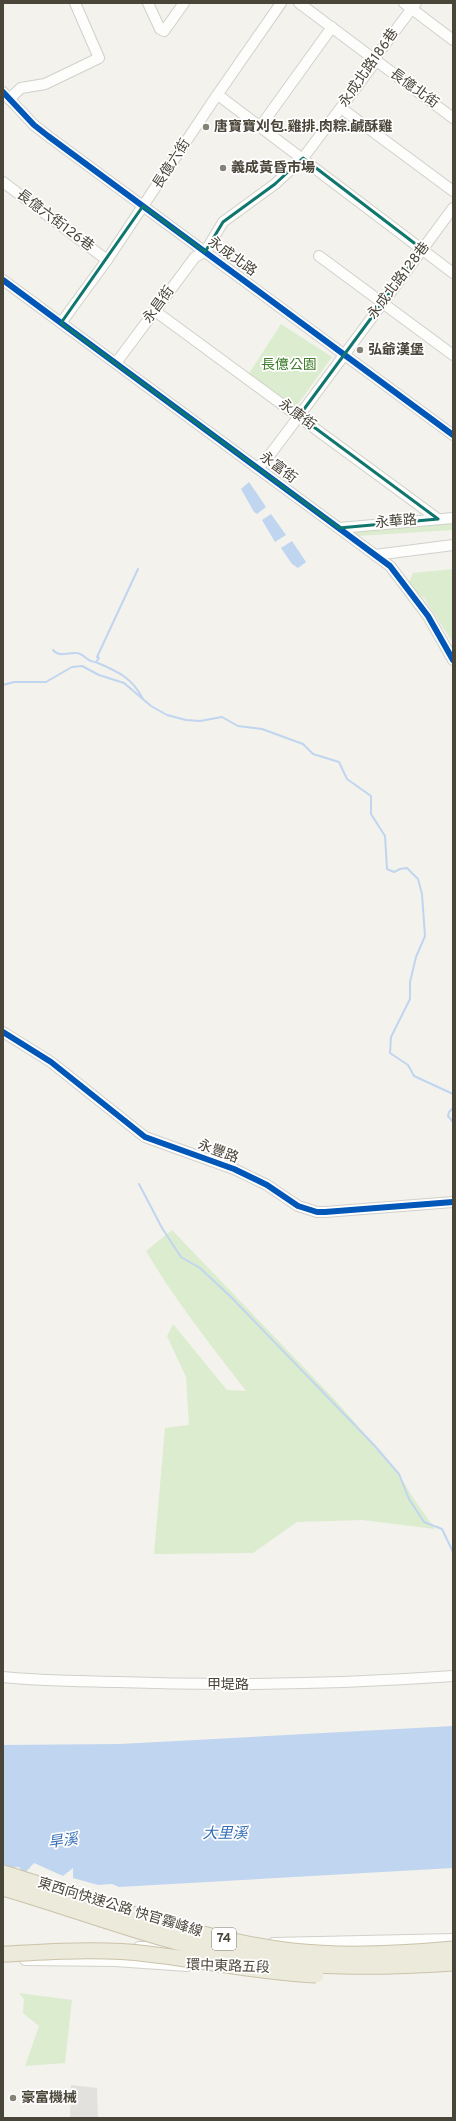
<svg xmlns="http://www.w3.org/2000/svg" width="456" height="2121" viewBox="0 0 456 2121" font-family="Overpass,'Noto Sans TC',sans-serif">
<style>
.green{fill:#dcecce}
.parking{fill:#e2e1dd}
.water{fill:#c0d5ef}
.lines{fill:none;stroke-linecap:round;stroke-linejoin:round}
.stream{stroke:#c0d5ef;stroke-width:2}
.minor-casing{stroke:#d1d0cb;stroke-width:12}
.minor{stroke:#fdfdfc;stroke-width:10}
.highway-bridge-casing{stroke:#cac3a9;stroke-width:17;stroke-linecap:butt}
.highway-bridge{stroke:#eceadb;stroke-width:15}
.cycleway-casing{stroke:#fff;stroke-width:8}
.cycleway{stroke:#0057b8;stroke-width:6}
.marked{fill:none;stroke:#0f766e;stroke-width:3;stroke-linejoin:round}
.poi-dot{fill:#858278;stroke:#fff;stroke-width:1.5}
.labels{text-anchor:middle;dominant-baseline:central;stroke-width:3.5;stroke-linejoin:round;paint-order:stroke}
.shield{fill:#fff;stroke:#807d74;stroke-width:1}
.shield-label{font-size:13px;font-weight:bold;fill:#4a4539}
.street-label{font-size:14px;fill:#4a4539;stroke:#fff}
.poi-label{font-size:14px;font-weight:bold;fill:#4a4539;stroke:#fff;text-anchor:start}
.park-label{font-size:14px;fill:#3f7c2c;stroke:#fff}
.water-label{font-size:15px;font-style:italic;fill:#336cb5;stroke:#fff}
</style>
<rect width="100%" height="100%" fill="#f3f2ed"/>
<g class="green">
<path d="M281,324L332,357L295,408L248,375Z"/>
<path d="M453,519V530L357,536L348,529Z"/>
<path d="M453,569V643L424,598L408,585L413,573Z"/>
<path d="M172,1230L336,1401L394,1467L414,1499L435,1529L362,1520L297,1522L253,1553L154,1554L165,1428L189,1425L186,1377L167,1336L173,1324L227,1390L246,1391C211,1345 176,1302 146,1251Z"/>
<path d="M19,1993L72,2000L65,2063L25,2066L39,2026L23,2013L24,1999Z"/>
</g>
<path class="parking" d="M71,2085L97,2088L98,2118H70Z"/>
<g class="water">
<path d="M249,482L266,507L257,514L254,512L241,489Z"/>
<path d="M271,514L286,535L275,542L262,520Z"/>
<path d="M292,541L306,562L298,568L292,564L281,548Z"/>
<path d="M453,1726V1868L119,1887L112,1884L98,1885L73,1878V1868L63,1876L34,1863L24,1874L19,1867L3,1869V1745L120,1744Z"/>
</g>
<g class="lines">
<g class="stream">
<path d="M53,650C60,658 68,652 76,653C82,653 85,658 89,660C92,662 96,662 98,663C119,672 132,678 143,699"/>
<path d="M96,662L99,658L97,657L138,569"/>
<path d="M3,685L14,682H46L72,667L82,666L99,675L124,683L151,706L167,715L186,720L200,721L222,717L238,726L262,729L303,744L313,754L339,762L347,779L371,796V814L385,836L387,869L394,872L400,869L407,868L418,879L422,894L425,936L416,957L410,982V999L391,1037L390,1053L408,1065L414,1076L453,1094"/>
<path d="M453,1108L449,1112L448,1116L453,1122"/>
<path d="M139,1184L162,1228L181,1257L200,1268L230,1296L374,1445L399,1474L409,1499L424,1522L442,1529L453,1552"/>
</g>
<defs>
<g id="minor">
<path d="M148,3L160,29L164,31L184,3"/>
<path d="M299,3L453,118"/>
<path d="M404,3L453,40"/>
<path d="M3,92L34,125L48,136L453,435"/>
<path d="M218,95L453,273"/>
<path d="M9,99L21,88L45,84L99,58L75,3"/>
<path d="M341,108L453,191"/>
<path d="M260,127L332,27"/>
<path d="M3,182L107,260"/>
<path d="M319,256L453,355"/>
<path d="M3,280L390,566L428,616L453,660"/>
<path d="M155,311L438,519"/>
<path d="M61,323L107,260L213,101L281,3"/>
<path d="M116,363L195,257L205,252L223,222L275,184L303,158L376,61L377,55L416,3"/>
<path d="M257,468L266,460L299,416L453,208"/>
<path d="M339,528L453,518"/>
<path d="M375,555L453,545"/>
<path d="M3,1032L51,1062L145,1137L234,1169L267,1185L298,1206L317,1212H325L453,1202"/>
<path d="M3,1677C41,1681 80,1681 118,1682C230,1686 341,1684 453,1676"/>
<path d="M273,1943L453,1939"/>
<path d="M139,1947H179"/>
<path d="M25,1960L115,1961L187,1966"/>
</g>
</defs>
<use href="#minor" class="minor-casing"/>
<use href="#minor" class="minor"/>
<defs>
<g id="highway-bridge">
<path d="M3,1873C98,1902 193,1939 292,1951C345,1957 400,1954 453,1949"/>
<path d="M3,1888C79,1910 154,1940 233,1955C306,1969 379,1968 453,1963"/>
<path d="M3,1954C51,1952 101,1948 148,1954C204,1960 260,1973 316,1975"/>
</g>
</defs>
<use href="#highway-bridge" class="highway-bridge-casing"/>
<use href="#highway-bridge" class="highway-bridge"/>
<defs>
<g id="cycleway">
<path d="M3,92L34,125L48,136L453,435"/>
<path d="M3,280L390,566L428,616L453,660"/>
<path d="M3,1032L51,1062L145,1137L234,1169L267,1185L298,1206L317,1212H325L453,1202"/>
</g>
</defs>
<use href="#cycleway" class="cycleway-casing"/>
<use href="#cycleway" class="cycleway"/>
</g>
<path class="marked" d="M303,158L422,249L299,416L438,519L339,528L61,323L143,206L205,252L223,222L275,184Z"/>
<g class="poi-dot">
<circle cx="206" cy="127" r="4"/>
<circle cx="223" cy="168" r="4"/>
<circle cx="360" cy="350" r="4"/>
<circle cx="13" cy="2098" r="4"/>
</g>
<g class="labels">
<rect class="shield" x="212" y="1928" width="24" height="22" rx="3"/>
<g class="shield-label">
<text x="224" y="1939">74</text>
</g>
<g class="street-label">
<text transform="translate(369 68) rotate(-55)">永成北路186巷</text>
<text transform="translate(414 89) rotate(36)">長億北街</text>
<text transform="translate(172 164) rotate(-57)">長億六街</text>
<text transform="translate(55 221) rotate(37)">長億六街126巷</text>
<text transform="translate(232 257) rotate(36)">永成北路</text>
<text transform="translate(399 281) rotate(-53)">永成北路128巷</text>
<text transform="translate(159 305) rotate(-54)">永昌街</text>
<text transform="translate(297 415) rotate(36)">永康街</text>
<text transform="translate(278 468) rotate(37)">永富街</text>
<text transform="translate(396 522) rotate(-5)">永華路</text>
<text transform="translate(218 1152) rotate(20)">永豐路</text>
<text x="228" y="1685">甲堤路</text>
<text transform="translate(120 1908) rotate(17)">東西向快速公路 快官霧峰線</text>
<text transform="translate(228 1967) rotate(2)">環中東路五段</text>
</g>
<g class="poi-label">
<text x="214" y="127">唐寶寶刈包.雞排.肉粽.鹹酥雞</text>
<text x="231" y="168">義成黃昏市場</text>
<text x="368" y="350">弘爺漢堡</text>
<text x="21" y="2098">豪富機械</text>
</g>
<g class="park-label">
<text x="289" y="365">長億公園</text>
</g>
<g class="water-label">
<text x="225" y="1834">大里溪</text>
<text transform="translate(63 1842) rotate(-8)">旱溪</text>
</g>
</g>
<rect width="456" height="2121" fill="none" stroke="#4a4539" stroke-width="8"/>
</svg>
